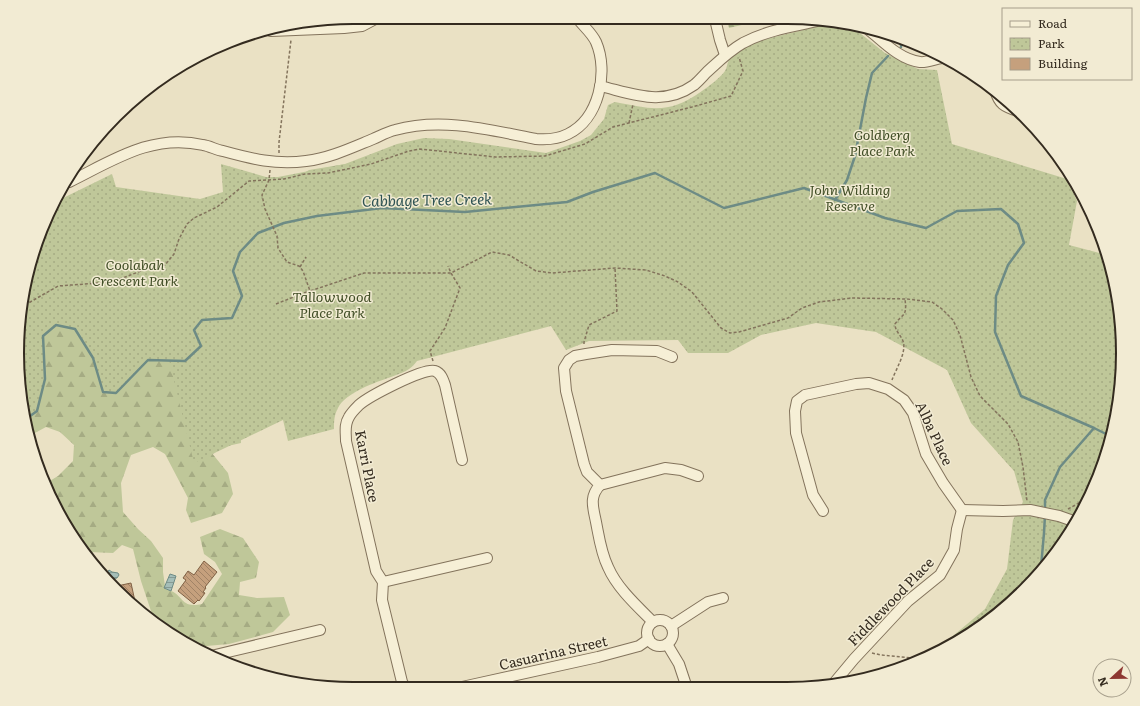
<svg xmlns="http://www.w3.org/2000/svg" width="1140" height="706" viewBox="0 0 1140 706" font-family="Literata,serif">
<style>
.forest{fill:url(#forest-firs)}
.park{fill:url(#park-dots)}
.water{fill:url(#water-rules);stroke:#6d8b85}
.lines{fill:none;stroke-linecap:round;stroke-linejoin:round}
.stream{stroke:#6d8b85;stroke-width:2.5}
.building{fill:url(#building-back-hatch);stroke:#806044}
.street-casing{stroke:#83735c;stroke-width:12}
.path{stroke:#83735c;stroke-width:1.5;stroke-dasharray:3 2;stroke-linecap:butt}
.street{stroke:#f6efd6;stroke-width:10}
.labels{text-anchor:middle;dominant-baseline:central;stroke-width:3;stroke-linejoin:round;paint-order:stroke}
.park-label{font-size:14px;font-style:italic;fill:#424f27;stroke:#f2ebd3}
.street-label{font-size:14px;fill:#342b1f;stroke:#f2ebd3}
.water-label{font-size:15px;font-style:italic;fill:#2f5353;stroke:#f2ebd3}
.rim{fill:none;stroke:#342b1f;stroke-width:2}
</style>
<defs>
<pattern id="forest-firs" width="22" height="20" patternUnits="userSpaceOnUse"><rect width="22" height="20" fill="#bfc799"/><path d="M5 1l3.5 6h-7zM16 11l3.5 6h-7z" fill="#a5ab83"/></pattern>
<pattern id="park-dots" width="8" height="8" patternUnits="userSpaceOnUse"><rect width="8" height="8" fill="#bfc799"/><path d="M2 2h.1M6 6h.1" fill="none" stroke="#a5ab83" stroke-width="1.8" stroke-linecap="round"/></pattern>
<pattern id="water-rules" width="6" height="5" patternUnits="userSpaceOnUse"><rect width="6" height="5" fill="#a5beb8"/><path d="M0 2.5h6" fill="none" stroke="#879b95"/></pattern>
<pattern id="building-back-hatch" width="6" height="6" patternUnits="userSpaceOnUse"><rect width="6" height="6" fill="#c5a07d"/><path d="M-1 5l2 2M0 0l6 6M5-1l2 2" fill="none" stroke="#a18366"/></pattern>
</defs>
<rect width="100%" height="100%" fill="#eae1c4"/>
<g class="forest">
<path d="M727,19H767L729,28Z"/>
<path d="M358,162L240,414L241,443L223,447L211,452L228,473L233,494L222,513L191,523L186,510L188,498L165,454L153,447L131,455L121,483L123,512L138,529L151,541L163,558V572L165,586L166,589C185,594 179,609 202,604L222,574L215,562L204,554L200,537L220,529L243,538L259,562L256,578L240,582L239,595L257,598L284,597L290,615L273,632L229,644L195,647L155,623L141,581L133,549L122,545L113,553L88,552L71,530H69L48,482L58,476L73,461L74,445L60,432L46,427L33,434L29,442L21,382L19,343L309,170Z"/>
</g>
<path class="park" d="M836,22L851,26L885,53L918,69L937,70L952,144L1067,179L1077,201L1069,245L1107,255L1120,309L1122,375L1111,440L1088,502L1053,558L1008,606L955,644L929,656L985,609L1007,569L1013,520L1023,502L1014,471L971,423L947,370L876,332L816,323L761,335L728,353H688L678,340L589,341L566,350L551,326L417,361C411,370 402,373 391,377C376,382 345,393 338,408C334,415 334,422 334,429L288,441L283,420L194,463L169,360H148L116,393L103,392L93,358L75,329L56,326L43,336L45,379L37,411L26,419L17,353L35,245L59,200L112,174L116,187L200,199L223,192L221,164L266,177H278L345,164L397,144L424,138L449,139L546,153L580,141L591,135L604,119L608,105L615,102C652,109 668,115 702,91C709,86 719,79 725,71C727,68 727,63 729,60C733,52 743,47 750,43Z"/>
<g class="water">
<path d="M109,570L112,572L118,573L119,575L117,578L111,579L106,574Z"/>
<path d="M170,574L176,576L171,591L164,588Z"/>
</g>
<g class="lines">
<g class="stream">
<path d="M901,39V47"/>
<path d="M835,200L847,180L855,156L866,98L872,73L888,56"/>
<path d="M26,419L37,411L45,379L43,336L56,325L75,329L93,358L103,392L116,393L148,360L185,361L201,346L194,330L202,320L232,318L242,296L233,271L240,252L258,233L284,223L317,216L382,208L465,212L567,202L593,192L655,173L724,208L804,188L885,218L926,228L957,211L1001,209L1018,224L1024,243L1008,265L996,296L995,332L1021,396L1094,428L1112,437"/>
<path d="M1045,510V500L1060,467L1094,428"/>
<path d="M1032,580L1041,567L1044,533L1045,515"/>
</g>
</g>
<g class="building">
<path d="M204,561L217,572L205,587L206,588L203,592L205,593L199,601L198,600L194,604L178,591L186,580L183,578L188,571L194,575Z"/>
<path d="M131,583L136,606L117,586Z"/>
</g>
<g class="lines">
<defs>
<g id="street">
<path d="M715,19L720,40L725,55"/>
<path d="M869,30C884,42 899,59 920,62C926,63 935,59 942,58"/>
<path d="M271,31L344,28L362,26L379,17"/>
<path d="M600,86C634,94 663,107 694,85C699,81 703,76 707,72C719,61 729,51 743,43C767,30 796,26 822,20"/>
<path d="M995,90C999,104 1004,107 1018,111"/>
<path d="M69,182C112,161 152,133 203,145C210,146 216,150 223,151C252,159 276,165 306,161C330,158 351,148 373,139C380,136 387,132 395,130C442,117 490,130 536,139C548,140 558,139 568,134C599,119 609,72 596,42C592,33 583,26 577,18"/>
<path d="M1076,183L1078,185"/>
<path d="M600,485L665,468L681,470L698,476"/>
<path d="M962,510L1003,511L1030,510L1059,516L1076,522"/>
<path d="M823,511L813,495L796,433L795,411L797,401L805,395L856,384L869,383L888,389L904,400L913,413L926,454L943,483L962,510"/>
<path d="M383,582L487,558"/>
<circle cx="660" cy="633" r="13"/>
<path d="M653,622C637,606 617,588 608,567C601,553 599,537 596,522C593,507 589,497 600,485L587,472L584,464L566,391L564,368L569,360L575,356L586,354L612,350L657,351L672,357"/>
<path d="M671,626L708,602L723,598"/>
<path d="M667,644L679,664L687,688"/>
<path d="M211,656L320,630"/>
<path d="M834,683L854,659L908,601L940,575L954,550L957,529L962,510"/>
<path d="M405,687L402,682L382,600L383,582L376,571L346,441C346,432 344,425 349,417C351,413 356,408 359,405C368,397 424,367 435,371C441,373 443,379 445,385L462,460"/>
<path d="M462,687L598,657L639,646L649,639"/>
</g>
</defs>
<use href="#street" class="street-casing"/>
<g class="path">
<path d="M629,123L633,104"/>
<path d="M279,153V142L291,40"/>
<path d="M270,170L269,180L262,195L265,209L277,236L278,248L287,262L299,266L303,271L310,291L364,273H451L492,252L509,255L536,271L552,273L615,268L646,270L665,276L678,282L692,292L721,328L730,333L739,332L788,318L802,308L819,302L852,298L907,299L932,302L942,309L953,320L960,335L971,377L980,396L1008,424L1018,442L1023,467L1027,501"/>
<path d="M300,267L306,257"/>
<path d="M276,304L309,291"/>
<path d="M25,305L58,286L112,282L141,271L165,265L174,254L179,239L187,224L194,218L217,207L249,181L284,179L305,174L328,173L371,164L409,151L420,149L495,157L545,156L585,144L613,127L692,107L731,96L743,71L739,57"/>
<path d="M584,344V342L589,325L617,311L615,268"/>
<path d="M433,361L430,351L445,328L460,288L451,273L448,266"/>
<path d="M892,380C896,369 907,352 903,341C900,334 895,331 895,324C904,312 907,317 905,299"/>
<path d="M1068,509L1079,503L1092,491"/>
<path d="M872,653L881,655L921,659"/>
</g>
<use href="#street" class="street"/>
</g>
<g class="labels">
<g class="park-label">
<text x="882" y="134">Goldberg<tspan x="882" dy="16">Place Park</tspan></text>
<text x="850" y="189">John Wilding<tspan x="850" dy="16">Reserve</tspan></text>
<text x="135" y="264">Coolabah<tspan x="135" dy="16">Crescent Park</tspan></text>
<text x="332" y="296">Tallowwood<tspan x="332" dy="16">Place Park</tspan></text>
</g>
<g class="street-label">
<text transform="translate(935 433) rotate(65)">Alba Place</text>
<text transform="translate(368 466) rotate(79)">Karri Place</text>
<text transform="translate(890 601) rotate(-46)">Fiddlewood Place</text>
<text transform="translate(553 652) rotate(-13)">Casuarina Street</text>
</g>
<g class="water-label">
<text transform="translate(427 199) rotate(-1)">Cabbage Tree Creek</text>
</g>
</g>
<path d="M0 0H1140V706H0ZM353 24H787A329 329 0 0 1 1116 353V353A329 329 0 0 1 787 682H353A329 329 0 0 1 24 353V353A329 329 0 0 1 353 24Z" fill="#f2ebd3" fill-rule="evenodd"/>
<path class="rim" d="M353 24H787A329 329 0 0 1 1116 353V353A329 329 0 0 1 787 682H353A329 329 0 0 1 24 353V353A329 329 0 0 1 353 24Z"/>
<rect x="1002" y="8" width="130" height="72" fill="#f2ebd3" stroke="#a69e8b"/>
<rect x="1010" y="21" width="20" height="6" fill="#f6efd6" stroke="#a69e8b"/>
<text x="1038" y="28" font-size="12" fill="#342b1f">Road</text>
<rect x="1010" y="38" width="20" height="12" fill="url(#park-dots)" stroke="#a69e8b"/>
<text x="1038" y="48" font-size="12" fill="#342b1f">Park</text>
<rect x="1010" y="58" width="20" height="12" fill="#c5a07d" stroke="#a69e8b"/>
<text x="1038" y="68" font-size="12" fill="#342b1f">Building</text>
<g transform="translate(1112 678) rotate(248)"><circle r="19" fill="#f2ebd3" stroke="#a69e8b"/>
<path d="M0-3L7 15L0 10L-7 15Z" fill="#8d3731"/>
<text y="-6" font-size="11" font-weight="bold" text-anchor="middle" fill="#342b1f">N</text>
</g>
</svg>
